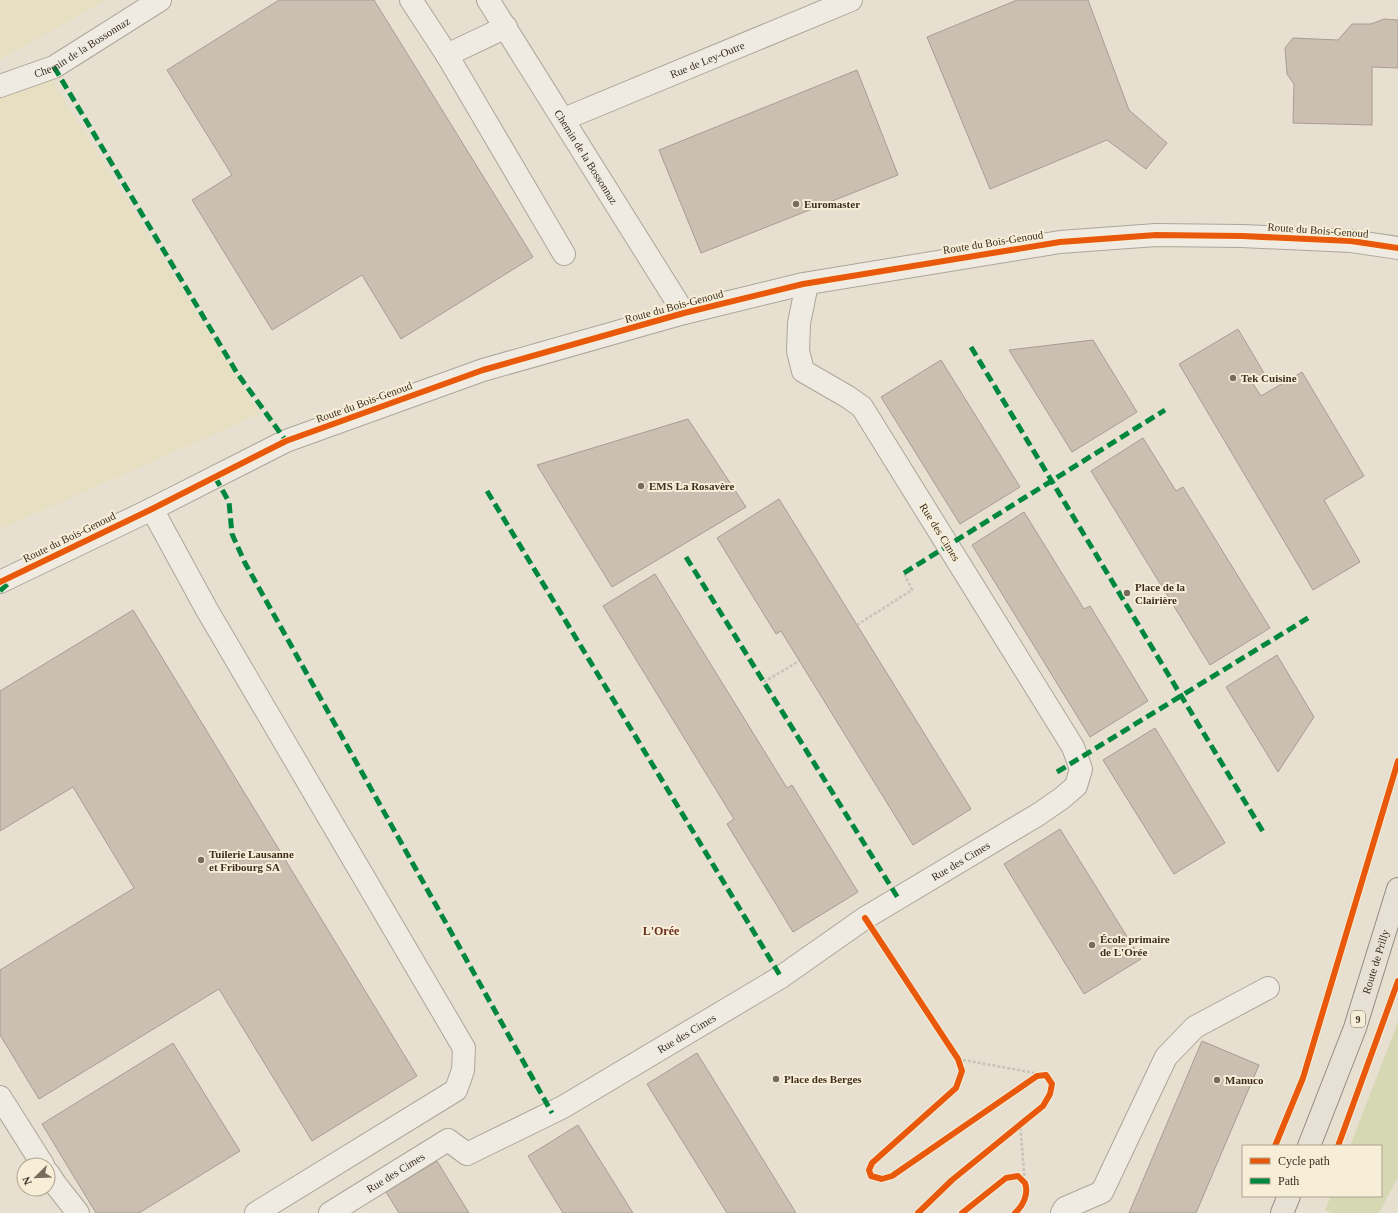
<svg xmlns="http://www.w3.org/2000/svg" width="1398" height="1213" viewBox="0 0 1398 1213" font-family="Georgia,serif">
<style>
.farmland{fill:#e6dfc2}
.green{fill:#d6d7b3}
.building{fill:#cbbfb2;stroke:#a89c90}
.lines{fill:none;stroke-linecap:round;stroke-linejoin:round}
.minor-casing{stroke:#ada599;stroke-width:24}
.major-casing{stroke:#928b80;stroke-width:24}
.path{stroke:#c8c2b9;stroke-width:2.5;stroke-dasharray:3 2;stroke-linecap:butt}
.minor{stroke:#efebe3;stroke-width:22}
.major{stroke:#e6e1d4;stroke-width:22}
.quiet{stroke:#00873e;stroke-width:5;stroke-dasharray:10 5;stroke-linecap:butt}
.cycleway-casing{stroke:#f7eed8;stroke-width:8}
.cycleway{stroke:#e8590c;stroke-width:6}
.poi-dot{fill:#786c5e;stroke:#f7eed8;stroke-width:1.5}
.labels{text-anchor:middle;dominant-baseline:central;stroke-width:4;stroke-linejoin:round;paint-order:stroke}
.shield{fill:#f7eed8;stroke:#756857;stroke-width:1}
.shield-label{font-size:10px;font-weight:bold;fill:#3d2e20}
.street-label{font-size:11px;fill:#3d2e20;stroke:#f7eed8}
.poi-label{font-size:11px;font-weight:bold;fill:#3d2e20;stroke:#f7eed8;text-anchor:start}
.neighbourhood-label{font-size:12px;font-weight:bold;fill:#6b2e1e;stroke:#f7eed8}
</style>
<rect width="100%" height="100%" fill="#e7e0d1"/>
<g class="farmland">
<path d="M0,0H106L0,60Z"/>
<path d="M52,80L260,414L0,529V98L28,86Z"/>
</g>
<path class="green" d="M1398,1020V1177L1379,1213H1331L1325,1210L1331,1196H1381V1146H1350L1395,1030Z"/>
<g class="building">
<path d="M279,0H374L533,257L401,339L362,275L272,330L192,200L232,175L167,70Z"/>
<path d="M1017,0H1088L1129,110L1167,143L1146,169L1107,140L990,189L927,37Z"/>
<path d="M1384,19L1398,20V68L1372,67V125L1293,123L1294,84L1287,74L1285,48L1293,38L1338,40L1352,24H1371Z"/>
<path d="M857,70L898,175L701,253L659,150Z"/>
<path d="M1238,329L1264,373L1251,381L1261,396L1302,372L1364,476L1324,500L1360,562L1313,590L1179,364Z"/>
<path d="M1093,340L1137,412L1072,452L1009,350Z"/>
<path d="M941,360L1020,487L960,524L881,397Z"/>
<path d="M688,419L746,507L612,587L537,465Z"/>
<path d="M1143,438L1176,491L1183,487L1270,628L1210,665L1091,471Z"/>
<path d="M779,499L971,809L913,845L781,631L776,634L717,538Z"/>
<path d="M1024,512L1084,609L1090,606L1148,701L1090,737L972,545Z"/>
<path d="M655,574L787,788L792,785L858,892L793,932L727,824L734,819L603,606Z"/>
<path d="M133,610L417,1076L312,1141L219,989L39,1099L0,1035V970L134,888L73,787L0,831V691Z"/>
<path d="M1277,655L1314,717L1278,772L1226,687Z"/>
<path d="M1155,728L1225,843L1174,874L1103,760Z"/>
<path d="M1060,829L1141,959L1084,994L1004,864Z"/>
<path d="M1202,1041L1259,1065L1196,1213H1129Z"/>
<path d="M173,1043L240,1151L139,1213H96L42,1124Z"/>
<path d="M697,1053L796,1213H727L647,1084Z"/>
<path d="M578,1125L633,1213H563L528,1156Z"/>
<path d="M437,1161L469,1213H399L386,1192Z"/>
</g>
<g class="lines">
<defs>
<g id="minor">
<path d="M411,0L447,55L564,254"/>
<path id="s1" d="M488,0L684,313"/>
<path d="M447,55L506,27"/>
<path id="s2" d="M0,86L54,67L160,0"/>
<path id="s3" d="M564,119L851,0"/>
<path d="M152,509L207,610L464,1048L463,1070L456,1090L256,1213"/>
<path d="M0,582L152,509L286,441L483,370L684,313L803,284L1060,242L1156,235L1242,236L1351,241L1398,248"/>
<path d="M0,1097L43,1165"/>
<path d="M48,1173L56,1185L78,1213"/>
<path id="s4" d="M330,1213L448,1140L467,1154L563,1107L781,977L865,918L1039,814L1062,798L1076,786L1081,769L1073,747L862,407L848,397L803,371L798,351L799,323L807,284"/>
<path d="M1062,1213L1065,1208L1102,1192L1166,1057L1195,1027L1268,988"/>
</g>
<g id="major">
<path id="s5" d="M1309,1146L1355,1028L1398,889"/>
<path d="M1282,1213L1289,1196"/>
</g>
</defs>
<use href="#minor" class="minor-casing"/>
<use href="#major" class="major-casing"/>
<g class="path">
<path d="M857,625L912,590L904,573"/>
<path d="M764,682L799,661"/>
<path d="M958,1059L1046,1075"/>
<path d="M1020,1123L1025,1183"/>
</g>
<use href="#minor" class="minor"/>
<use href="#major" class="major"/>
<g class="quiet">
<path d="M54,67L237,373L286,441"/>
<path d="M971,347L1265,835"/>
<path d="M215,477L229,502L232,534L245,563L552,1113"/>
<path d="M487,491L781,977"/>
<path d="M686,557L898,898"/>
<path d="M904,573L1165,410"/>
<path d="M0,591L11,581"/>
<path d="M1057,772L1308,618"/>
</g>
<defs>
<g id="cycleway">
<path d="M0,582L152,509L286,441L483,370L684,313L803,284L1060,242L1156,235L1242,236L1351,241L1398,248"/>
<path d="M865,918L958,1059L962,1071L956,1088L872,1163L869,1170L871,1176L882,1179L892,1176L1037,1076L1046,1075L1052,1084L1050,1094L1043,1106L952,1180L918,1213"/>
<path d="M1275,1146L1303,1078L1398,761"/>
<path d="M1338,1146L1398,981"/>
<path d="M962,1213L1006,1178L1018,1176C1020,1178 1023,1181 1025,1183C1029,1194 1023,1206 1015,1213"/>
</g>
</defs>
<use href="#cycleway" class="cycleway-casing"/>
<use href="#cycleway" class="cycleway"/>
</g>
<g class="poi-dot">
<circle cx="796" cy="204" r="4"/>
<circle cx="1233" cy="378" r="4"/>
<circle cx="641" cy="486" r="4"/>
<circle cx="1127" cy="593" r="4"/>
<circle cx="201" cy="860" r="4"/>
<circle cx="1092" cy="945" r="4"/>
<circle cx="776" cy="1079" r="4"/>
<circle cx="1217" cy="1080" r="4"/>
</g>
<g class="labels">
<rect class="shield" x="1351" y="1011" width="14" height="16" rx="3"/>
<g class="shield-label">
<text x="1358" y="1019">9</text>
</g>
<g class="street-label">
<text stroke="none"><textPath href="#s2" startOffset="91">Chemin de la Bossonnaz</textPath></text>
<text stroke="none"><textPath href="#s3" startOffset="155">Rue de Ley-Outre</textPath></text>
<text stroke="none"><textPath href="#s1" startOffset="185">Chemin de la Bossonnaz</textPath></text>
<text transform="translate(1318 230) rotate(4)">Route du Bois-Genoud</text>
<text transform="translate(993 242) rotate(-9)">Route du Bois-Genoud</text>
<text transform="translate(674 306) rotate(-15)">Route du Bois-Genoud</text>
<text transform="translate(364 402) rotate(-20)">Route du Bois-Genoud</text>
<text transform="translate(940 532) rotate(58)">Rue des Cimes</text>
<text transform="translate(69 537) rotate(-26)">Route du Bois-Genoud</text>
<text stroke="none"><textPath href="#s4" startOffset="737">Rue des Cimes</textPath></text>
<text stroke="none"><textPath href="#s5" startOffset="196">Route de Prilly</textPath></text>
<text stroke="none"><textPath href="#s4" startOffset="413">Rue des Cimes</textPath></text>
<text stroke="none"><textPath href="#s4" startOffset="77">Rue des Cimes</textPath></text>
</g>
<g class="poi-label">
<text x="804" y="204">Euromaster</text>
<text x="1241" y="378">Tek Cuisine</text>
<text x="649" y="486">EMS La Rosavère</text>
<text x="1135" y="587">Place de la<tspan x="1135" dy="13">Clairière</tspan></text>
<text x="209" y="854">Tuilerie Lausanne<tspan x="209" dy="13">et Fribourg SA</tspan></text>
<text x="1100" y="939">École primaire<tspan x="1100" dy="13">de L'Orée</tspan></text>
<text x="784" y="1079">Place des Berges</text>
<text x="1225" y="1080">Manuco</text>
</g>
<g class="neighbourhood-label">
<text x="661" y="931">L'Orée</text>
</g>
</g>
<rect x="1242" y="1145" width="140" height="52" fill="#f7eed8" stroke="#ada18e"/>
<rect x="1250" y="1158" width="20" height="6" fill="#e8590c" stroke="#ada18e"/>
<text x="1278" y="1165" font-size="12" fill="#3d2e20">Cycle path</text>
<rect x="1250" y="1178" width="20" height="6" fill="#00873e" stroke="#ada18e"/>
<text x="1278" y="1185" font-size="12" fill="#3d2e20">Path</text>
<g transform="translate(36 1177) rotate(247)"><circle r="19" fill="#f7eed8" stroke="#ada18e"/>
<path d="M0-3L7 15L0 10L-7 15Z" fill="#786c5e"/>
<text y="-6" font-size="11" font-weight="bold" text-anchor="middle" fill="#3d2e20">N</text>
</g>
</svg>
